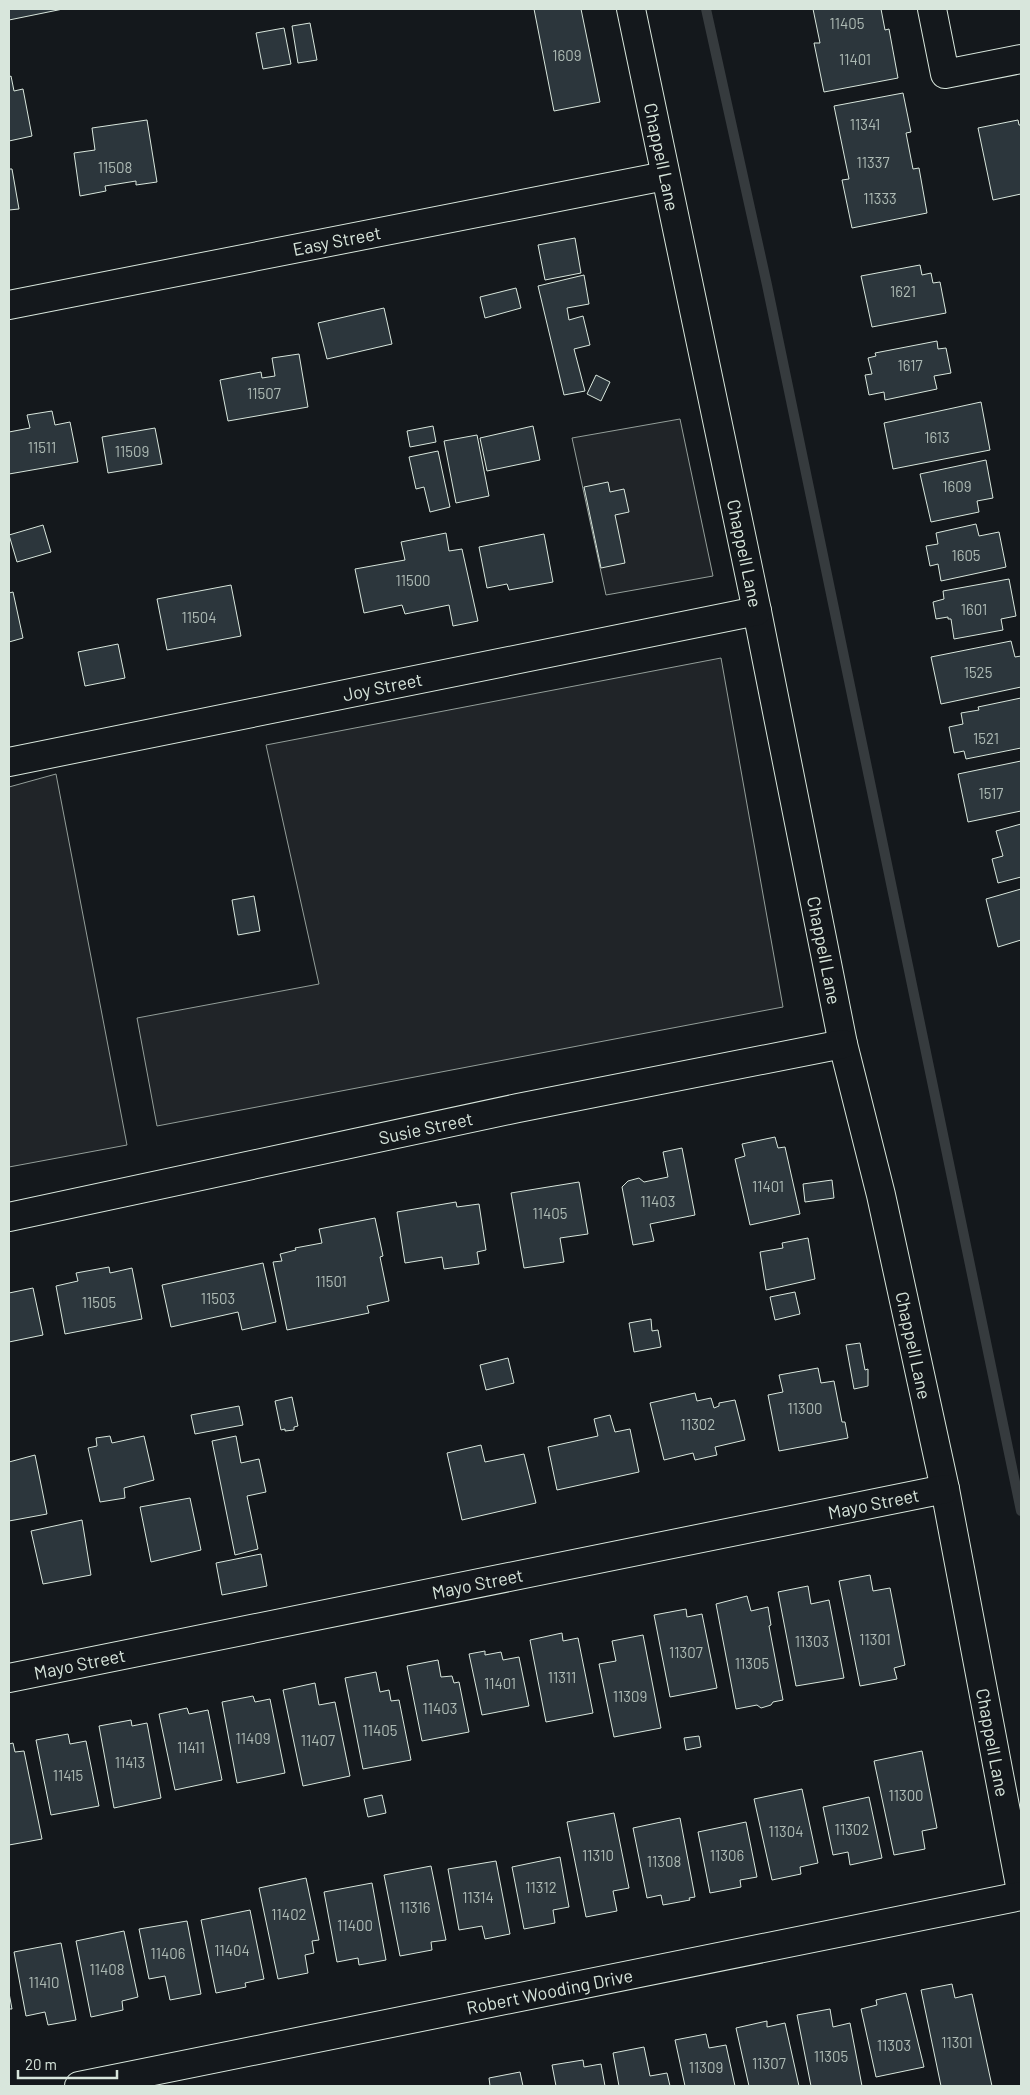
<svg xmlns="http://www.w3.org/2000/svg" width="1030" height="2095" viewBox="0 0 1030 2095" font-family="Barlow,sans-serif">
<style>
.green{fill:#202428;stroke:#939e99}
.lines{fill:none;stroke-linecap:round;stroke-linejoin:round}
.stream{stroke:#363b3e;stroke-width:10}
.building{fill:#2c363c;stroke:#d8e6dc}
.minor-casing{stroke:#d8e6dc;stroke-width:30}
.minor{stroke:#14181c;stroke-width:28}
.labels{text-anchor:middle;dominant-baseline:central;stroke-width:4;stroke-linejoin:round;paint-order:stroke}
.number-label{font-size:15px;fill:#adbab4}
.street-label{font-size:18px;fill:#d8e6dc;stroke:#14181c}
</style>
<rect width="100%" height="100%" fill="#14181c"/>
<g class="green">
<path d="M680,419L713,576L606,595L572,438Z"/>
<path d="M721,658L783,1007L157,1126L137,1018L319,984L266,745Z"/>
<path d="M56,774L127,1145L9,1167V787Z"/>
</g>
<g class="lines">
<path class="stream" d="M706,9L767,285L1021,1511"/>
</g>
<g class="building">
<path d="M9,9H63L9,20Z"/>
<path d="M534,9H581L600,102L554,111Z"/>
<path d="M813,9H881L885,30L889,29L898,78L824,92L814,43H820Z"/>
<path d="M310,23L317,60L298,63L292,26Z"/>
<path d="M284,28L291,64L263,69L256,33Z"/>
<path d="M11,76L14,91L23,89L32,136L9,141V77Z"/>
<path d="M903,93L911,132L906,133L913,169L919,168L927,213L852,228L842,180L849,179L834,106Z"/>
<path d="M147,120L157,182L136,185V181L105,186L106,191L80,196L74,153L95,150L92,128Z"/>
<path d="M1018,120L1019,125H1021V194L993,200L978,128Z"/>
<path d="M9,169H12L19,209L9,210Z"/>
<path d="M575,238L581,273L545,280L538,245Z"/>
<path d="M920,265L922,275L931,273L933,283L940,282L946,313L872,327L861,276Z"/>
<path d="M584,275L589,304L567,308L569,320L583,316L590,345L574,349L585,391L564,395L538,286Z"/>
<path d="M516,288L521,308L485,318L480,297Z"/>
<path d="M384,308L392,344L327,359L318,323Z"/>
<path d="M937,341L938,349L946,348L951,373L934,376L937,389L885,400L884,392L869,395L865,375L872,374L868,358L876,356L875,353Z"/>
<path d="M299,354L308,407L228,421L220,380L261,372L262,378L275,376L272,358Z"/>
<path d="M596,375L610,382L601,401L587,394Z"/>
<path d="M981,402L990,450L893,469L884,423Z"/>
<path d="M52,411L55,425L70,422L78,462L9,474V432L30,428L27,415Z"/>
<path d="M433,426L436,442L410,447L407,431Z"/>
<path d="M533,426L540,460L487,471L480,438Z"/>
<path d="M155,428L162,464L108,473L102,437Z"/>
<path d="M477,435L489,496L456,503L444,441Z"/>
<path d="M438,451L450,507L430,512L424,487L416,489L409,457Z"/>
<path d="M986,460L993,498L977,501L979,512L931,522L920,474Z"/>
<path d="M608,482L610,492L624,489L629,512L615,515L625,563L601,568L584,487Z"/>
<path d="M976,524L979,536L999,532L1006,567L941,581L938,564L930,566L926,546L938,544L936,533Z"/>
<path d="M43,525L51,552L17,562L9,535Z"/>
<path d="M446,533L449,551L462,549L478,621L453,626L449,605L405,614L402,605L364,613L355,569L405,560L401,542Z"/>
<path d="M544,534L553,582L509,590L507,584L487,588L479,547Z"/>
<path d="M1009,579L1016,616L1001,619L1003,630L954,639L951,619H948V617L936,619L933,602L944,599L943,591Z"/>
<path d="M231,585L241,636L167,650L157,599Z"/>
<path d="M13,592L23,638L9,642V593Z"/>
<path d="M1011,641L1015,657L1021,656V687L941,704L931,657Z"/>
<path d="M118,644L125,678L85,686L78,652Z"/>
<path d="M1021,698V748L966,759L964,751L954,753L949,727L963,724L961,713L979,710L978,707Z"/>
<path d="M1021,761V811L968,822L958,774Z"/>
<path d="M1021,824V877L998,883L992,859L1003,856L996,831Z"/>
<path d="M1021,889V940L998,947L986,899Z"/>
<path d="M254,896L260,931L238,935L232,900Z"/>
<path d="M775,1137L778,1148L785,1147L800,1214L750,1225L735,1159L745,1156L742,1144Z"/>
<path d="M682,1148L695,1215L650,1224L654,1241L633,1245L622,1187L628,1181L639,1178L644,1182L668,1177L663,1152Z"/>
<path d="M832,1180L834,1198L805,1202L803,1184Z"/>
<path d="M579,1182L588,1234L560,1238L564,1262L524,1268L511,1193Z"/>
<path d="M456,1202L457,1207L479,1204L486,1250L477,1252L479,1264L444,1269L442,1257L405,1263L397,1212Z"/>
<path d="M375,1218L383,1256L380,1257L389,1301L367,1306L369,1313L287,1330L273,1262L282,1261L280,1254L296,1250L295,1248L322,1243L319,1229Z"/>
<path d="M808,1238L815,1279L766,1290L760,1252L783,1248L782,1243Z"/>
<path d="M263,1263L276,1322L242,1330L238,1312L171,1327L162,1285Z"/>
<path d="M109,1267L110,1273L132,1268L142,1319L65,1334L56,1286L78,1281L76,1273Z"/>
<path d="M33,1288L43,1335L9,1342V1293Z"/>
<path d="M795,1292L800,1314L775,1320L770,1297Z"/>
<path d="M651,1319L652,1331L658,1330L661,1347L634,1352L629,1323Z"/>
<path d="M860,1343L865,1370L868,1369V1386L854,1389L846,1345Z"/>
<path d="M508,1358L514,1383L486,1390L480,1365Z"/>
<path d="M818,1368L821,1383L834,1381L842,1422H845L848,1438L779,1451L768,1395L783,1392L779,1375Z"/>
<path d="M695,1393L697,1401L711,1398L714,1408L719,1406V1403L735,1400L745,1440L715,1447L717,1455L695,1460L693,1453L664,1460L650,1403Z"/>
<path d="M292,1397L298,1426L294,1427V1430L285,1431V1429L281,1430L275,1401Z"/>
<path d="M239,1406L243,1425L195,1434L191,1415Z"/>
<path d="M610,1415L615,1432L630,1429L639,1472L557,1490L548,1447L598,1436L594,1419Z"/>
<path d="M110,1436L112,1443L144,1436L154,1480L124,1488L125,1498L100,1502L88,1448L97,1446L96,1438Z"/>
<path d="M236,1436L241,1463L259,1459L266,1492L247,1496L258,1549L235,1555L212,1441Z"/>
<path d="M481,1445L485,1462L524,1454L536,1503L462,1520L447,1453Z"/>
<path d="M35,1455L47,1514L9,1521V1462Z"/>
<path d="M190,1498L201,1550L151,1562L140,1507Z"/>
<path d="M82,1520L91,1575L43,1584L31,1531Z"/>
<path d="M261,1554L267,1586L222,1595L216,1563Z"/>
<path d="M870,1575L873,1591L890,1588L905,1665L894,1668L897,1679L860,1686L839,1581Z"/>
<path d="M808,1586L811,1604L829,1600L844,1678L796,1686L778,1592Z"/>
<path d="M747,1596L751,1611L768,1607L771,1625L769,1626L783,1700L773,1702L771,1705L761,1708L757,1705L736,1709L716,1604Z"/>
<path d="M686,1609L687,1617L702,1614L717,1688L670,1697L654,1615Z"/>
<path d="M562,1633L563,1641L578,1638L593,1713L546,1722L530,1640Z"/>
<path d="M643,1635L661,1728L614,1737L599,1664L616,1661L612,1641Z"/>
<path d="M485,1651V1655L501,1652L503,1660L519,1657L529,1706L482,1715L469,1654Z"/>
<path d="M438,1660L441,1677L452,1676L454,1683L459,1682L469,1732L422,1741L407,1666Z"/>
<path d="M376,1672L380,1692L389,1690L391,1701L399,1700L411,1760L363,1769L345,1678Z"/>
<path d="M315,1683L319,1705L335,1702L350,1776L303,1786L283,1690Z"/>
<path d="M253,1696L255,1702L270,1699L285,1773L237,1783L222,1702Z"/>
<path d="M187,1708L189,1714L208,1710L222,1780L175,1790L159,1714Z"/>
<path d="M131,1720L132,1726L147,1723L161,1798L114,1808L99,1726Z"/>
<path d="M68,1734L70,1744L86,1741L99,1806L51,1815L36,1740Z"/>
<path d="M699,1736L701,1747L686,1750L684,1738Z"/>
<path d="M13,1743L15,1752L24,1751L42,1839L9,1845V1744Z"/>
<path d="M922,1751L937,1828L922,1831L925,1849L894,1855L874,1761Z"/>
<path d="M802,1789L818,1863L800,1867L801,1874L772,1880L754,1799Z"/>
<path d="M382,1795L386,1813L368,1817L364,1799Z"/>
<path d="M869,1797L882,1858L850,1865L848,1852L833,1855L823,1807Z"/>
<path d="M614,1813L629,1888L613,1891L617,1911L586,1917L567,1822Z"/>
<path d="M680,1818L695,1897L689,1898L690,1900L663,1905L661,1895L647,1898L633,1828Z"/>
<path d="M746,1822L757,1877L740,1880L741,1887L710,1893L698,1832Z"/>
<path d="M560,1857L569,1907L553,1910L555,1923L524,1929L512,1867Z"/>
<path d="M496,1861L510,1934L485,1939L482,1926L459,1930L448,1869Z"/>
<path d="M431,1866L446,1940L431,1942L432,1950L400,1956L384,1875Z"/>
<path d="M306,1878L319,1940L312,1941L314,1953L305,1955L308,1973L278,1979L259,1888Z"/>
<path d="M372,1883L386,1960L359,1965L358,1958L337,1962L324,1892Z"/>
<path d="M250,1910L264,1979L245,1983L246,1987L216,1993L201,1920Z"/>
<path d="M187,1921L201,1994L170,2000L165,1976L149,1979L139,1929Z"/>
<path d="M124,1931L138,1997L122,2001L123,2010L91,2017L76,1941Z"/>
<path d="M61,1943L76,2020L48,2025L45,2012L26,2016L14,1952Z"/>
<path d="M952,1984L955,1998L972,1994L992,2086H941L921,1990Z"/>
<path d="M9,1993L12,2009H9Z"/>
<path d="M906,1993L924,2067L876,2077L861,2009L877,2005L876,2000Z"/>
<path d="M830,2009L833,2027L850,2023L862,2086H811L797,2015Z"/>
<path d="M767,2021V2027L785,2023L799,2086H749L736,2028Z"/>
<path d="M706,2034L709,2048L726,2045L735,2086H685L675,2040Z"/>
<path d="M644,2047L650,2076L667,2073L670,2086H619L613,2053Z"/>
<path d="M583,2060L584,2067L601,2064L605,2086H556L552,2065Z"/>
<path d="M520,2072L523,2086H490L489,2078Z"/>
</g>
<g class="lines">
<defs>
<g id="minor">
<path id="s1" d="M631,9L757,611L843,1044L881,1195L945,1489L1021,1891"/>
<path d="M932,9L945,74L1021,59"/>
<path id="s2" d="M9,305L665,176"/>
<path id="s3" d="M9,762L757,611"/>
<path id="s4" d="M9,1217L518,1108L843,1044"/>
<path id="s5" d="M9,1678L945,1489"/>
<path id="s6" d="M79,2086L1021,1896"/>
</g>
</defs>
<use href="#minor" class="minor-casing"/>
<use href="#minor" class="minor"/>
</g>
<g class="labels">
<g class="number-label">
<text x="847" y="23">11405</text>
<text x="567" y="55">1609</text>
<text x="855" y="59">11401</text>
<text x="865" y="124">11341</text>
<text x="873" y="162">11337</text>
<text x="115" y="167">11508</text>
<text x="880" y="198">11333</text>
<text x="903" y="291">1621</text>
<text x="910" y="365">1617</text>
<text x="264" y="393">11507</text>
<text x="937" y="437">1613</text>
<text x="42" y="447">11511</text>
<text x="132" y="451">11509</text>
<text x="957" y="486">1609</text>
<text x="966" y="555">1605</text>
<text x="413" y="580">11500</text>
<text x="974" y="609">1601</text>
<text x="199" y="617">11504</text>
<text x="978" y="672">1525</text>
<text x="986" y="738">1521</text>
<text x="991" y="793">1517</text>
<text x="768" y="1186">11401</text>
<text x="658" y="1201">11403</text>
<text x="550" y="1213">11405</text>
<text x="331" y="1281">11501</text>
<text x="218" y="1298">11503</text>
<text x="99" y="1302">11505</text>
<text x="805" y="1408">11300</text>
<text x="698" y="1424">11302</text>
<text x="875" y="1639">11301</text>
<text x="812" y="1641">11303</text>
<text x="686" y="1652">11307</text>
<text x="752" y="1663">11305</text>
<text x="562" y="1677">11311</text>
<text x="500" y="1683">11401</text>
<text x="630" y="1696">11309</text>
<text x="440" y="1708">11403</text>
<text x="380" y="1730">11405</text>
<text x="253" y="1738">11409</text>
<text x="318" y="1740">11407</text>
<text x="191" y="1747">11411</text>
<text x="130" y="1762">11413</text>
<text x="68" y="1775">11415</text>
<text x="906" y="1795">11300</text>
<text x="852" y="1829">11302</text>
<text x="786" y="1831">11304</text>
<text x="598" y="1855">11310</text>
<text x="727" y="1855">11306</text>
<text x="664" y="1861">11308</text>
<text x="541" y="1887">11312</text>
<text x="478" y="1897">11314</text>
<text x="415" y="1907">11316</text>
<text x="289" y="1914">11402</text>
<text x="355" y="1925">11400</text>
<text x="232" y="1950">11404</text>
<text x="168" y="1953">11406</text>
<text x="107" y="1969">11408</text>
<text x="44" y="1982">11410</text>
<text x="957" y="2042">11301</text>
<text x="894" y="2045">11303</text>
<text x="831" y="2056">11305</text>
<text x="769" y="2063">11307</text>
<text x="706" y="2067">11309</text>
</g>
<g class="street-label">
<text stroke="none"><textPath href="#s1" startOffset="151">Chappell Lane</textPath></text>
<text stroke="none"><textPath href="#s2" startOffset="334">Easy Street</textPath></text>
<text stroke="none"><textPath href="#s1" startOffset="556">Chappell Lane</textPath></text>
<text stroke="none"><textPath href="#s3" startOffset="381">Joy Street</textPath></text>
<text stroke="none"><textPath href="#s1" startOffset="961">Chappell Lane</textPath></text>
<text stroke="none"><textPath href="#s4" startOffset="426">Susie Street</textPath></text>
<text stroke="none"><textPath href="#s1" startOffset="1366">Chappell Lane</textPath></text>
<text stroke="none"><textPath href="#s5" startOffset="882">Mayo Street</textPath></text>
<text stroke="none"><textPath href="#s5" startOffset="478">Mayo Street</textPath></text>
<text stroke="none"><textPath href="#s5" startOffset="72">Mayo Street</textPath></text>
<text stroke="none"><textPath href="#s1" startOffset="1771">Chappell Lane</textPath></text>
<text stroke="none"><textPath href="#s6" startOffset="480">Robert Wooding Drive</textPath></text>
</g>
</g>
<rect width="1030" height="2095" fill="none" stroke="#d8e6dc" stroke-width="20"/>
<path d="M18 2070v8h99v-8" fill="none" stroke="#d8e6dc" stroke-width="2.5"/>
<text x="25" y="2070" font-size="15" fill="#d8e6dc" stroke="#14181c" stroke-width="4" paint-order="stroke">20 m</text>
</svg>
